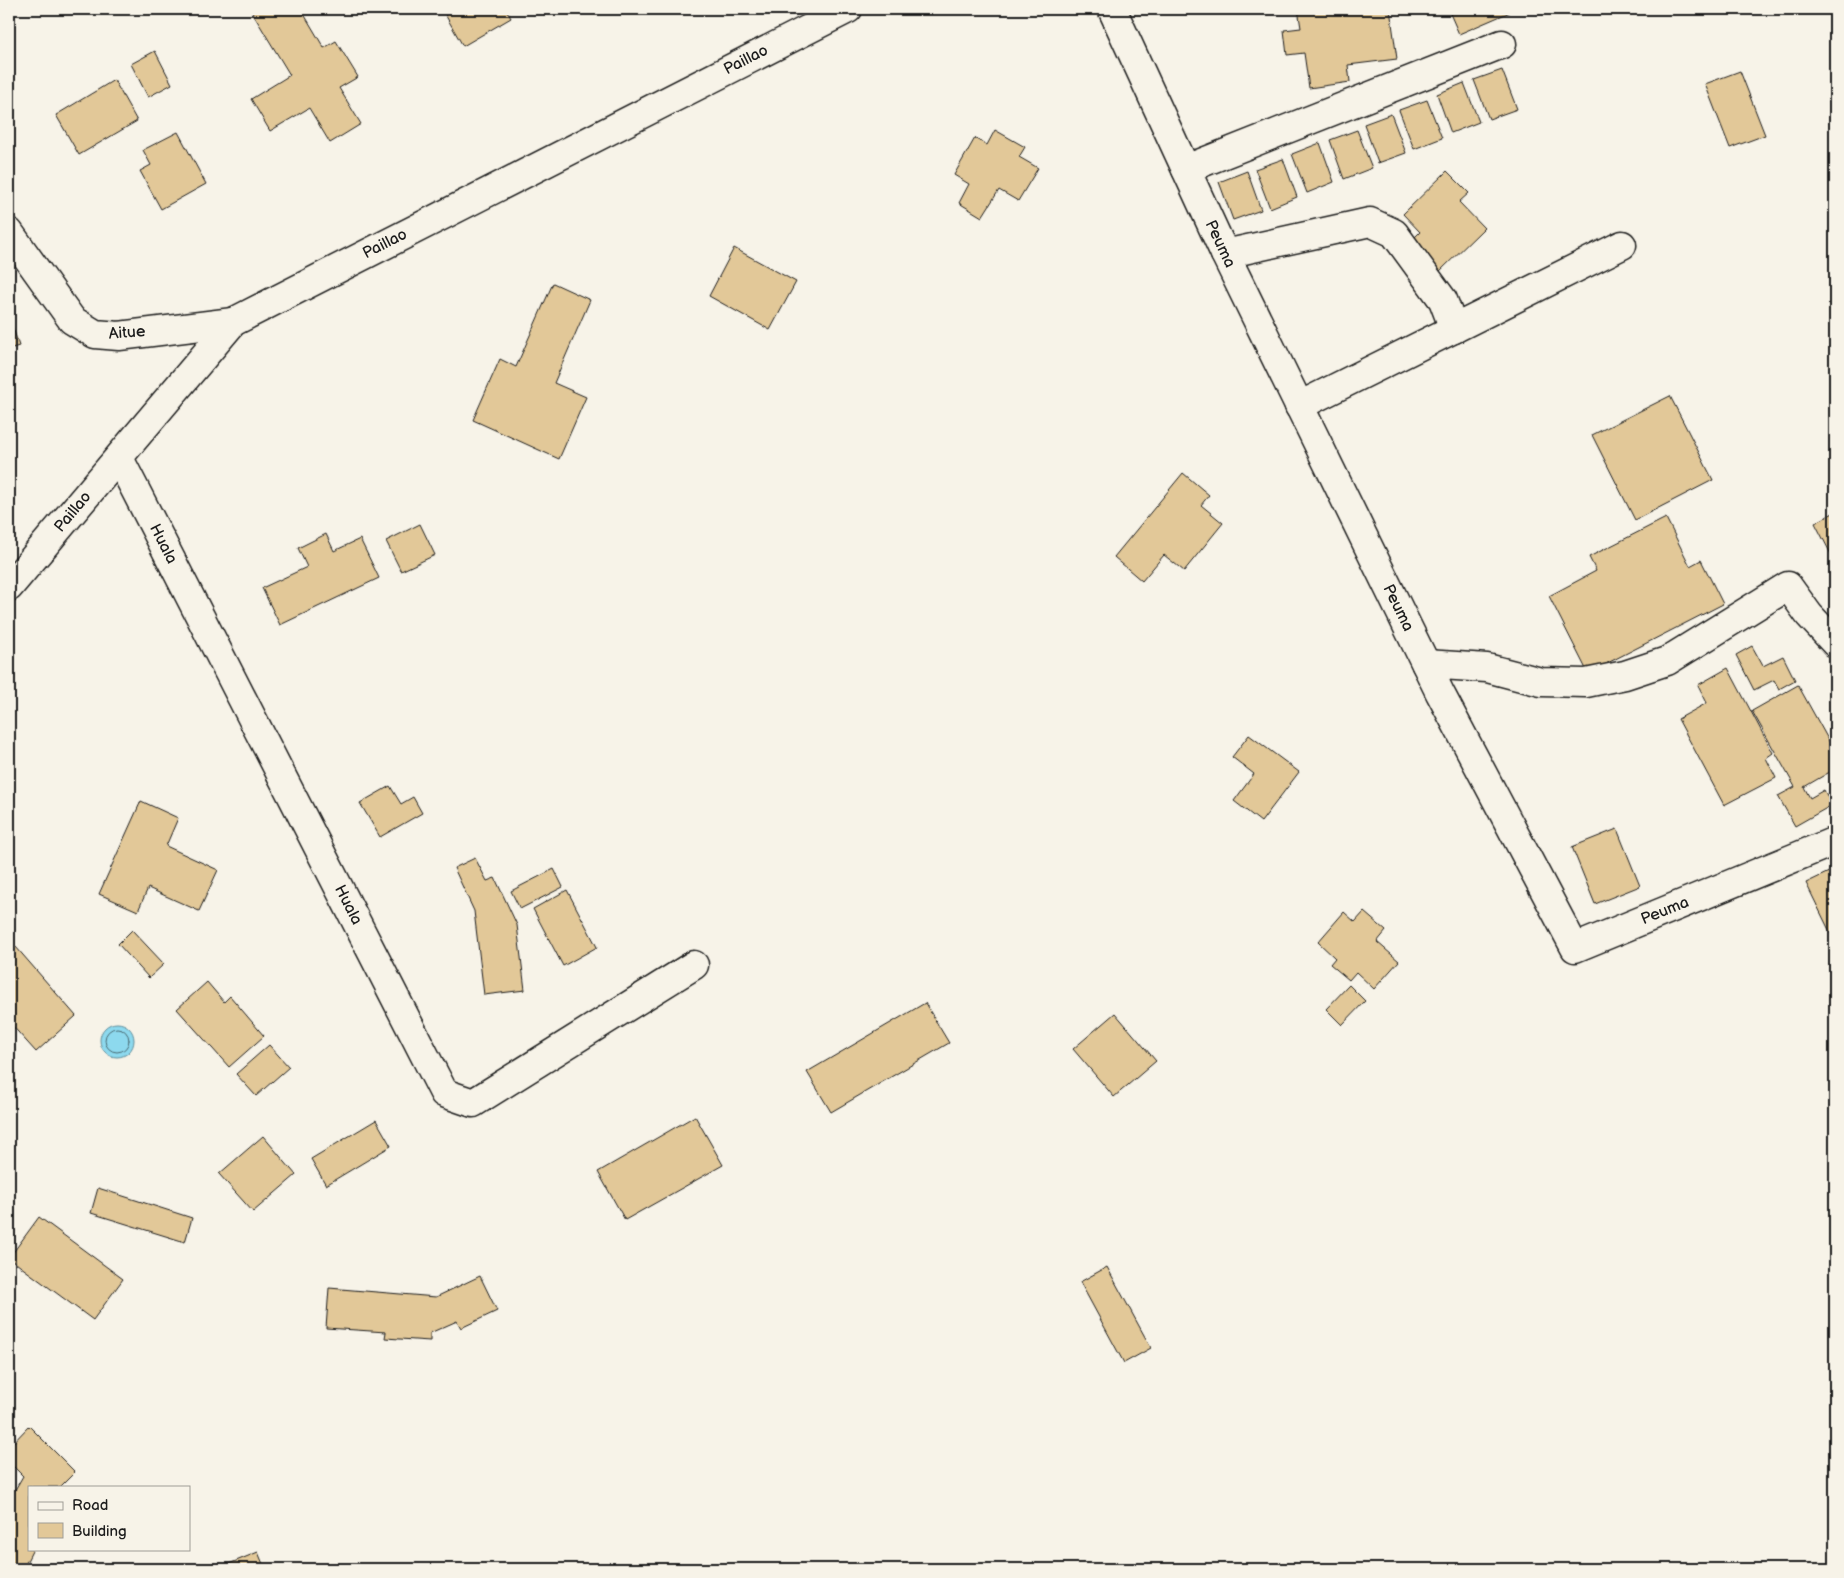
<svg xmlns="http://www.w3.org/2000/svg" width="1844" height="1578" viewBox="0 0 1844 1578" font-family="'Balsamiq Sans',sans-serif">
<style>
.water{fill:#8dd9ee;stroke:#608d9a}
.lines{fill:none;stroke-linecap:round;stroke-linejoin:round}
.shore{stroke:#496870;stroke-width:1}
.building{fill:#e2c898;stroke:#1c1c1c}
.minor-casing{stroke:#1c1c1c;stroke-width:31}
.minor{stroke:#f7f3e8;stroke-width:28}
.labels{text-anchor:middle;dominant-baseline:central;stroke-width:5;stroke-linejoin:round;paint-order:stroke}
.street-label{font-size:16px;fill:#1c1c1c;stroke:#f7f3e8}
</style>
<rect width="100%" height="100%" fill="#f7f3e8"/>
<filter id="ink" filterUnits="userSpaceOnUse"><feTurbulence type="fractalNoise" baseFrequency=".02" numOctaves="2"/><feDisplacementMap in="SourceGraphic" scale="10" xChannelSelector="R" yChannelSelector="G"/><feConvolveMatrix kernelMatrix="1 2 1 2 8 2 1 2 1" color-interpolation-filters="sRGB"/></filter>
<g filter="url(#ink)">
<circle class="water" cx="117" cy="1040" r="17"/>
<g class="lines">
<circle class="shore" cx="117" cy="1040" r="12"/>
</g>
<g class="building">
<path d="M250,9H301L324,48L336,41L358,77L339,88L361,124L330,143L309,108L270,131L251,99L290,75Z"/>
<path d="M442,9H506L511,18L463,46Z"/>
<path d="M1298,9H1390L1397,59L1348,65L1350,82L1309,88L1304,53L1287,55L1284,30L1301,28Z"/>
<path d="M1448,9H1509L1510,12L1459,34Z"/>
<path d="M155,51L172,84L148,97L131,64Z"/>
<path d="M1502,70L1517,109L1489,119L1474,80Z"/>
<path d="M1740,71L1765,135L1730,148L1705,84Z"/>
<path d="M114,80L137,121L79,155L56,115Z"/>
<path d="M1464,83L1479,122L1451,133L1437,94Z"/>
<path d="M1427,100L1442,138L1414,149L1399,110Z"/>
<path d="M1391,114L1406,153L1378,163L1364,124Z"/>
<path d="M995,130L1025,147L1019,157L1038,168L1018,201L999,190L982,217L959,203L969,184L954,175L975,138L987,145Z"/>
<path d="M1357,130L1372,168L1344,179L1330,140Z"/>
<path d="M178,132L206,184L161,209L140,171L151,165L143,150Z"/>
<path d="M1320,143L1334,182L1307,193L1292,154Z"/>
<path d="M1283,159L1297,197L1270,208L1255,169Z"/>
<path d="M1247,171L1261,210L1233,220L1219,182Z"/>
<path d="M1447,171L1469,193L1459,202L1484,228L1437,274L1408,244L1420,232L1403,214Z"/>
<path d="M734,248L796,282L770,330L709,296Z"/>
<path d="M553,283L590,300L554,383L586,397L559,459L473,420L500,359L516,367Z"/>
<path d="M9,316L19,346L9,349Z"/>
<path d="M1670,396L1713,480L1635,520L1592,435Z"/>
<path d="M1183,473L1209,495L1201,505L1223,523L1184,571L1164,555L1142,581L1114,557Z"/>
<path d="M1835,512V562L1815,523Z"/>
<path d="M1666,518L1690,566L1701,560L1723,604L1588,673L1549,596L1596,571L1589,557Z"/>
<path d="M420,524L435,555L401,571L386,541Z"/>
<path d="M326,534L334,551L360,539L379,578L280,625L262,588L307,567L298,548Z"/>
<path d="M1752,646L1763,666L1783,656L1795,680L1779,689L1774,680L1754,690L1736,655Z"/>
<path d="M1728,668L1773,753L1766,758L1776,778L1724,805L1678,719L1707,703L1698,685Z"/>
<path d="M1798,685L1835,752V769L1804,787L1810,798L1824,790L1832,805L1795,826L1778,796L1795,787L1752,711Z"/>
<path d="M1249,735L1299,772L1261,822L1234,801L1254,774L1232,757Z"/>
<path d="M390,786L401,804L413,797L422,813L380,837L360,803Z"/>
<path d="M141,801L178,818L166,846L218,870L199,911L148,888L138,911L99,894Z"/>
<path d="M1617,829L1640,886L1595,904L1572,847Z"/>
<path d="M475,858L487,881L495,878L517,925L525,990L484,995L474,911L454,868Z"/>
<path d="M554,869L563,887L520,909L511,891Z"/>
<path d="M1835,869V932L1831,934L1806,883Z"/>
<path d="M567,890L597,947L563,966L533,909Z"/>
<path d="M1344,912L1355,922L1364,912L1386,931L1377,942L1399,961L1374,989L1356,972L1349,980L1330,964L1335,958L1318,942Z"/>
<path d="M132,930L164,964L149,978L118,944Z"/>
<path d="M9,939L76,1016L36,1052L9,1022Z"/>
<path d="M207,982L224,1002L230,996L264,1036L229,1067L177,1009Z"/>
<path d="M1349,985L1365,1001L1342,1025L1326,1009Z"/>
<path d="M925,1003L949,1043L831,1112L807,1072Z"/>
<path d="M1115,1013L1156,1061L1114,1097L1073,1049Z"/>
<path d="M269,1045L289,1067L256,1096L236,1074Z"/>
<path d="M695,1116L723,1165L625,1220L598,1172Z"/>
<path d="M376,1120L391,1146L326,1185L311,1159Z"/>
<path d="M263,1136L296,1175L253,1212L219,1174Z"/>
<path d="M98,1188L192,1218L185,1242L91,1213Z"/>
<path d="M39,1217L123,1279L93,1320L9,1258Z"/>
<path d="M1107,1267L1151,1348L1124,1363L1080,1282Z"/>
<path d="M480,1276L497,1311L461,1328L457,1321L430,1333V1341L385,1338L386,1332L326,1328L329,1288L436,1297Z"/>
<path d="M29,1426L75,1472L60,1487H29V1549H33L23,1569H9V1518L12,1511L9,1508V1500L23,1476L9,1462V1447Z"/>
<path d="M258,1552L265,1569H220L219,1568Z"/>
</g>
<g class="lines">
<defs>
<g id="minor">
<path d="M1112,9L1225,254L1440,693L1575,948L1835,841"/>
<path d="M1186,169L1502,44"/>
<path d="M9,232L72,320L95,334L119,336L233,322"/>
<path d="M1225,254L1370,222L1394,233L1443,300L1454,329"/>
<path d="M1299,406L1622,245"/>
<path d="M119,458L444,1093L473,1103L694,965"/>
<path d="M9,587L233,322L848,9"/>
<path d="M1426,664L1487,668L1541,682L1586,683L1625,675L1667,661L1788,586L1809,615L1835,643"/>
</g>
</defs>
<use href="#minor" class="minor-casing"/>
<use href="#minor" class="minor"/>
</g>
</g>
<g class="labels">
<g class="street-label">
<text transform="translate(746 60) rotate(-27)">Paillao</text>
<text transform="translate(385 244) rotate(-27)">Paillao</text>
<text transform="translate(1220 244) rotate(65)">Peuma</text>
<text transform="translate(127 333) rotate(-4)">Aitue</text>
<text transform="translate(73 512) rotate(-50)">Paillao</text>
<text transform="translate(163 544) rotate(63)">Huala</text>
<text transform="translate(1398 608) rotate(64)">Peuma</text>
<text transform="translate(348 905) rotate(63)">Huala</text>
<text transform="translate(1665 911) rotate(-22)">Peuma</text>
</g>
</g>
<rect width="1844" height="1578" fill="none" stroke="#f7f3e8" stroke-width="30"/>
<rect x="15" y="15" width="1814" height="1548" fill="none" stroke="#1c1c1c" stroke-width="2" filter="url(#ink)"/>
<rect x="28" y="1486" width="162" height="65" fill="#f7f3e8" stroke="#9f9d96"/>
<rect x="38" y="1502" width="25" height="8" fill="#f7f3e8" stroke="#9f9d96"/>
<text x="72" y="1510" font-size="15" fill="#1c1c1c">Road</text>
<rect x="38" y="1523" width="25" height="15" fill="#e2c898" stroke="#9f9d96"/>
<text x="72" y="1536" font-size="15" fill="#1c1c1c">Building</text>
</svg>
